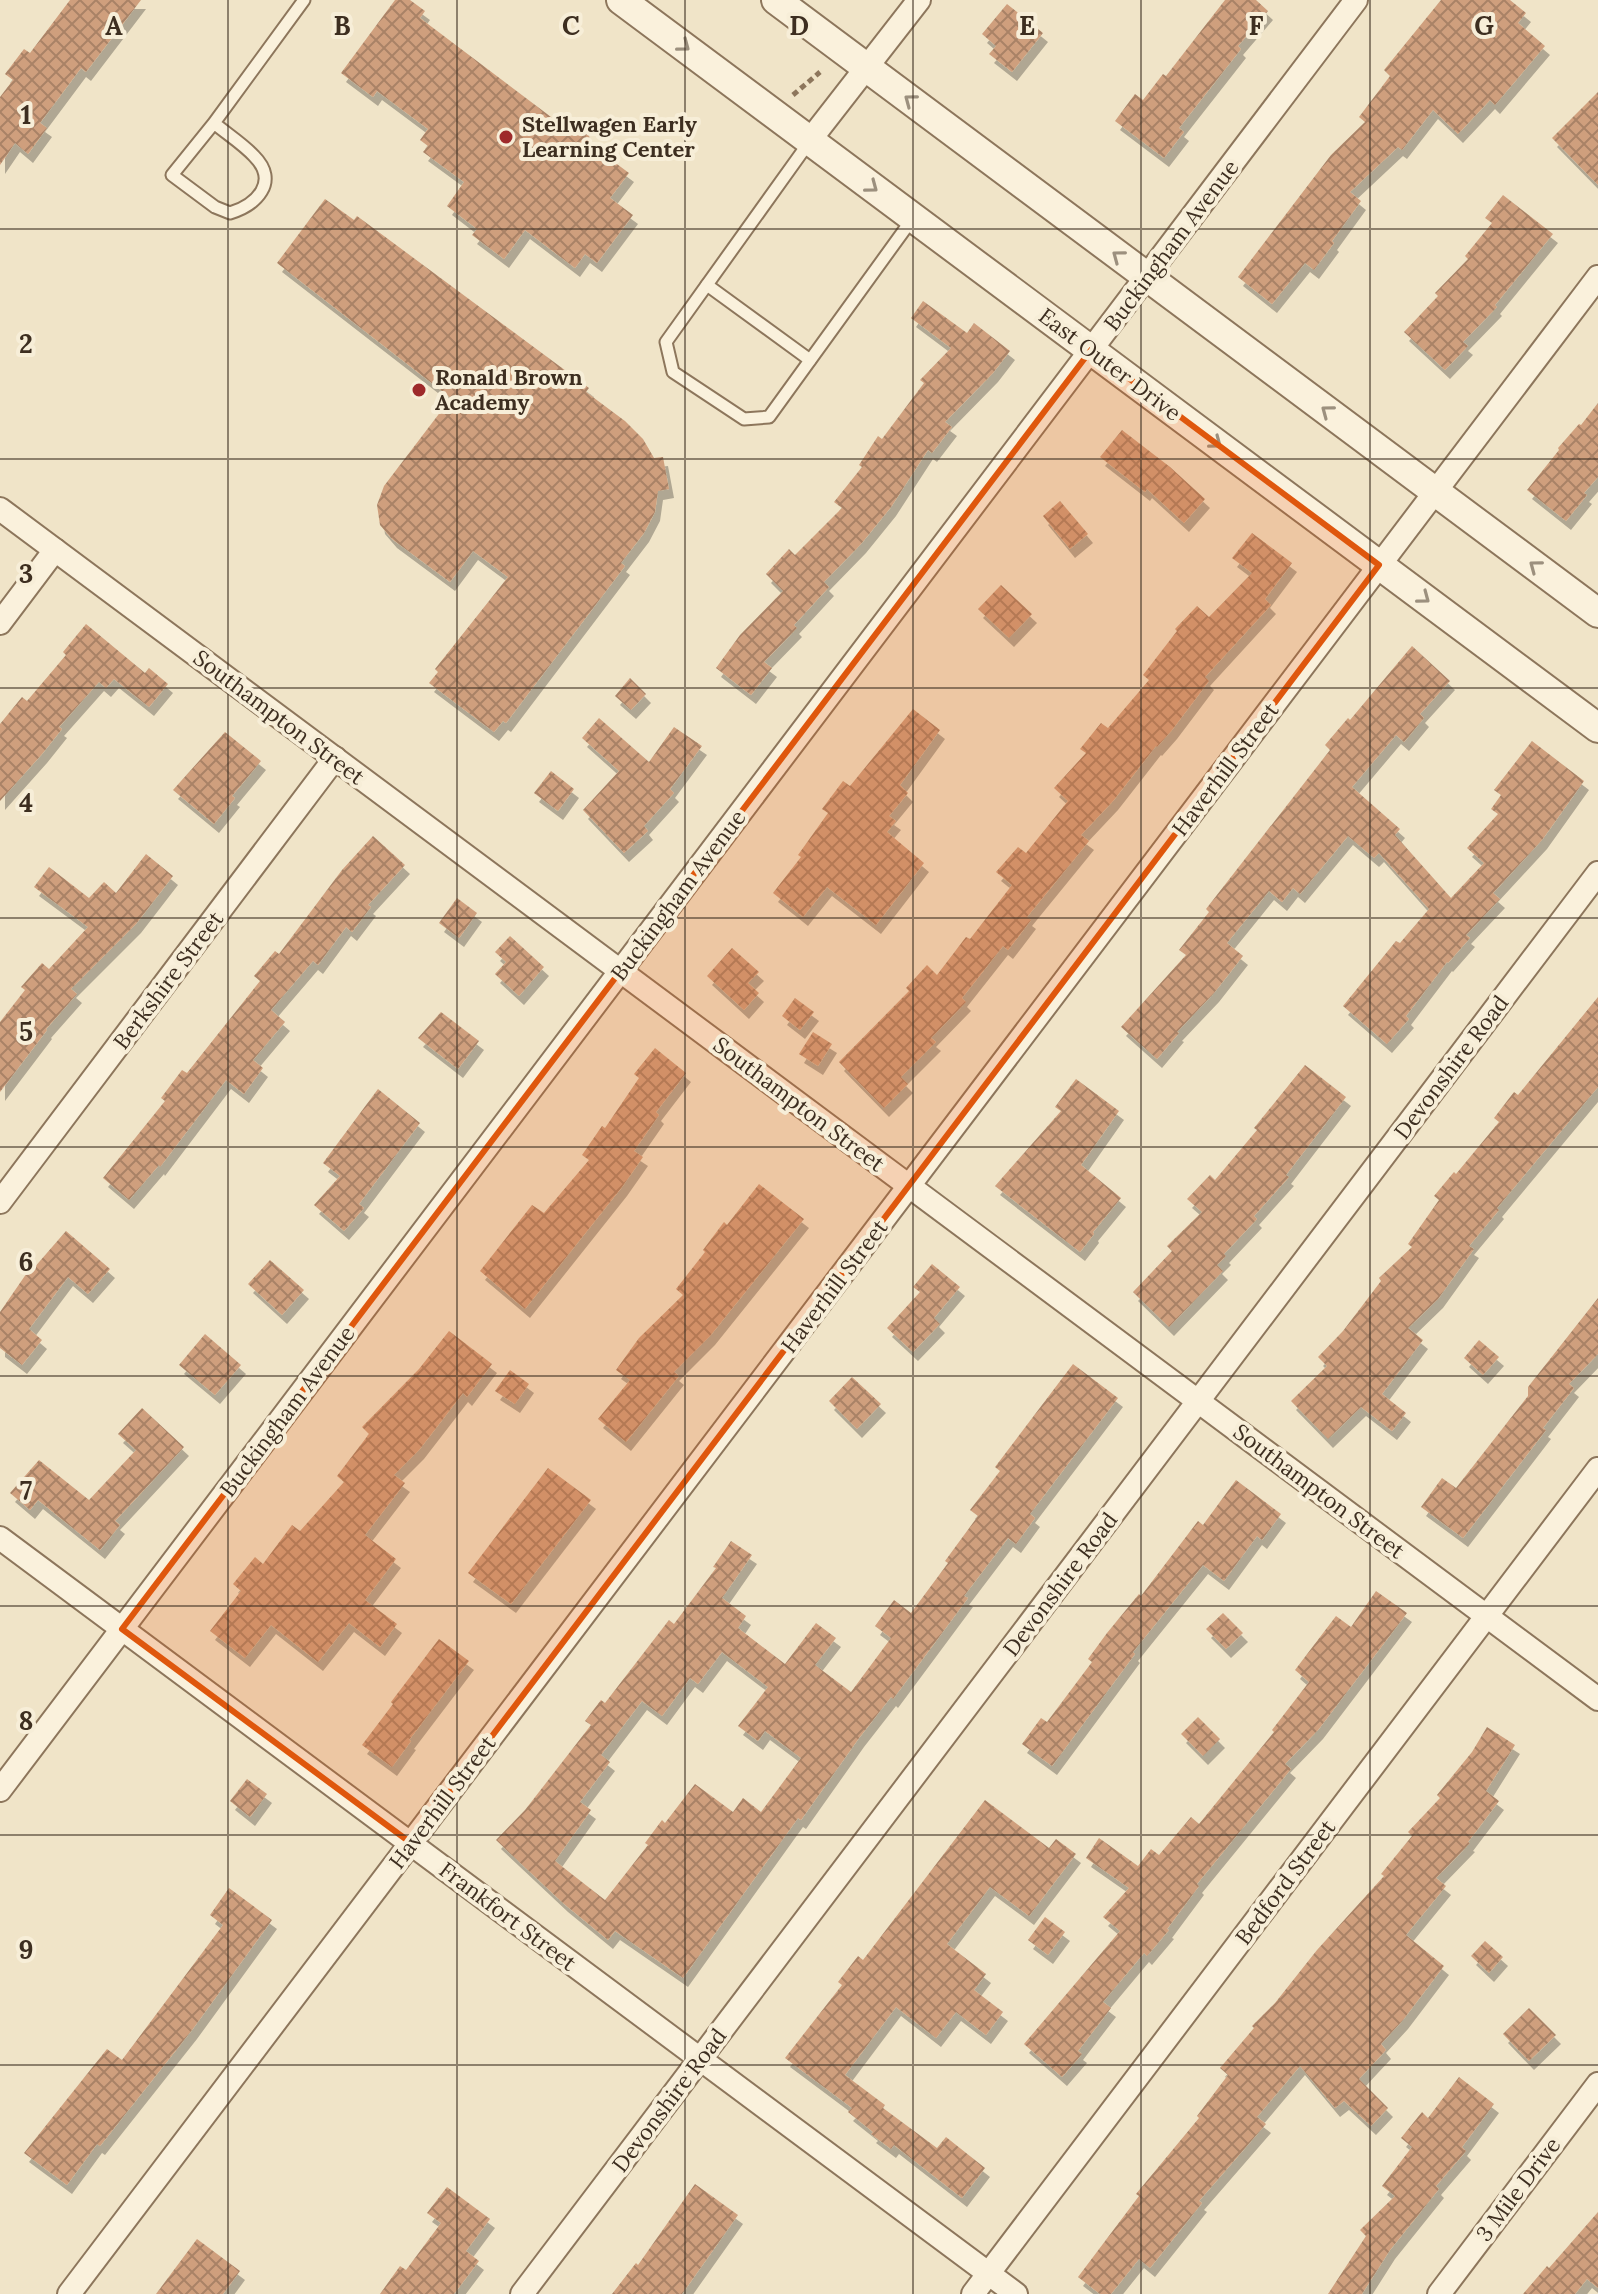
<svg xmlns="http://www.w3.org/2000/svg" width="1598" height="2294" viewBox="0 0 1598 2294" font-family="Lora,serif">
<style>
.building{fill:url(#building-cross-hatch);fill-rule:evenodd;filter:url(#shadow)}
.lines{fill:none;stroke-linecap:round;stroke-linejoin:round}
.service-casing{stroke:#8d765c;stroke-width:15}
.minor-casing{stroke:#8d765c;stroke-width:26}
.tertiary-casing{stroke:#8d765c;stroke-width:32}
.path{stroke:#8d765c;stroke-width:5;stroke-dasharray:6 4;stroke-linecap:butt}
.service{stroke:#faf1dc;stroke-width:11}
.minor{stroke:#faf1dc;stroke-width:22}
.tertiary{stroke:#faf1dc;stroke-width:28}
.oneway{stroke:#9c907e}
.marked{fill:#df570d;fill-opacity:0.2;stroke:#df570d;stroke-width:6;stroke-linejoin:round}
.grid{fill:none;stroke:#3d2e20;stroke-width:2;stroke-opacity:0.55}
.poi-dot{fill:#9e2a2b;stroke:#f7eed8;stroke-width:3}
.labels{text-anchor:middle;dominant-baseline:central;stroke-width:8;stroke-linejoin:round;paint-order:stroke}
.poi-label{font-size:22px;font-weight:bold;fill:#3d2e20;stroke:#f7eed8;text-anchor:start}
.street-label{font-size:22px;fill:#3d2e20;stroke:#f7eed8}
.grid-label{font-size:26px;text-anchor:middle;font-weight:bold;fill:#3d2e20;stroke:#f7eed8;stroke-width:8;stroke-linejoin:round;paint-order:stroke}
</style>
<defs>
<pattern id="building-cross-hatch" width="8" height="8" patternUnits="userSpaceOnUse" patternTransform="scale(2)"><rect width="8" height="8" fill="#cf9f7d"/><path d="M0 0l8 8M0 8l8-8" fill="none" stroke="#a98266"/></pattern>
<filter id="shadow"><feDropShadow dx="5" dy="9" stdDeviation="0" flood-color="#0004"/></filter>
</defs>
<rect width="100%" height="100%" fill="#f0e4c8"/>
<g class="building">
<path d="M70,0H141L86,72L81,68L40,123L47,128L28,154L15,143L0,165V97L13,80L5,74L24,49L30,53Z"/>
<path d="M395,0H410L425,11L420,18L563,126L574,123L589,134L590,144L629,173L610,198L633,215L597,263L585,254L575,268L525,230L504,259L472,235L477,229L447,206L464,182L423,152L428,146L420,140L428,129L377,91L373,97L341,73Z"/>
<path d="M1225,0H1256L1268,11L1238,46L1241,49L1179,128L1184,132L1164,158L1115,121L1135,94L1143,100L1163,74L1166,76Z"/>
<path d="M1441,0H1510L1526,13L1518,23L1545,46L1495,105L1490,100L1458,134L1433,110L1402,150L1398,147L1350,192L1361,201L1332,241L1334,243L1314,270L1305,263L1272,304L1238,277L1331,155L1365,122L1359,117L1390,76L1384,70Z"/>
<path d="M1007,4L1043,33L1012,72L989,54L996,46L982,34Z"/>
<path d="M1598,92V185L1552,138Z"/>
<path d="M1503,195L1553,234L1495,305L1497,307L1463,342L1468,346L1445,370L1404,332L1438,296L1435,293L1468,259L1465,256L1492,223L1485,218Z"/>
<path d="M325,199L354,220L357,216L589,388L586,392L625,421L643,439L654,458L663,457L669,489L658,491L655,512L644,533L621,563L625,566L506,723L503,721L494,732L429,683L438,672L435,669L508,577L473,551L450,582L392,539L380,525L377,505L384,486L451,398L277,263Z"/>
<path d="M923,301L967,333L974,323L1010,351L993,373L945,422L952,427L932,453L928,450L891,507L861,544L824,582L829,587L794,625L797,628L764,662L772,668L751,695L716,668L740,635L783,591L766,574L789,549L795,555L842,508L834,502L862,467L859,465L878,436L882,439L924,383L920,380L951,348L911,318Z"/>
<path d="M1598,403V477L1584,493L1587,495L1566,521L1527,490L1559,450L1558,448L1579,424L1581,425Z"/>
<path d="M1122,430L1170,467L1205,499L1184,523L1147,489L1145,492L1100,457Z"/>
<path d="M1060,501L1088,534L1070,549L1043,516Z"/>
<path d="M1252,533L1292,563L1265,599L1271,605L1205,677L1209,681L1172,730L1157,747L1156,746L1113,801L1081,835L1089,841L1027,917L1031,920L1008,950L1003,946L962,998L966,1002L931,1038L936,1042L901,1077L908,1084L884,1108L839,1062L909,991L906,988L927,965L937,975L966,937L970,939L1012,885L996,872L1018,847L1026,853L1068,801L1054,788L1086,753L1080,749L1101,723L1108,728L1149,680L1143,675L1177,631L1175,629L1197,606L1209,617L1252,573L1232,558Z"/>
<path d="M1001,585L1032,614L1009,638L978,609Z"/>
<path d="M86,624L145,673L149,668L168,684L149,707L114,679L106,688L99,682L59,727L62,729L42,754L0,801V724L22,697L27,701L66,655L63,652Z"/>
<path d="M1412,646L1450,681L1420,714L1424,718L1404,742L1396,735L1352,787L1400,829L1395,835L1451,898L1484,863L1467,848L1498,814L1491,809L1501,795L1494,790L1532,741L1584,781L1542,840L1493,893L1500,899L1466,935L1470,938L1448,963L1447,962L1406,1016L1409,1019L1387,1044L1343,1006L1396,941L1400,943L1429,909L1379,853L1374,858L1348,836L1300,894L1293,888L1282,902L1269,891L1227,943L1243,956L1214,993L1177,1032L1179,1033L1157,1059L1121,1027L1186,955L1179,950L1209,912L1206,909L1330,750L1325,745L1348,718L1350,720Z"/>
<path d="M630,678L646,694L631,710L615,696Z"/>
<path d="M913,709L940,730L900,785L908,793L889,816L896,821L887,832L924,863L876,925L827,887L803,917L773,893L801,857L798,855L828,813L822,809L843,781L850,786Z"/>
<path d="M599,718L649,762L674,727L702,746L670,789L674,793L644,826L648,831L624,853L583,810L619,771L582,738Z"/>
<path d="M225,732L261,761L232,796L235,798L214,824L173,790Z"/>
<path d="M551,771L574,789L558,811L534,793Z"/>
<path d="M373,836L405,865L368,905L371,907L352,932L346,927L318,965L313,961L271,1010L285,1022L253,1060L263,1068L244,1094L226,1080L160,1167L159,1165L129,1200L103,1178L165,1101L161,1098L182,1070L187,1073L260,981L254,976L275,951L279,954L342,870Z"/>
<path d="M146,854L173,876L136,924L71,989L77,994L46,1029L47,1030L0,1092V1022L25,990L21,987L42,963L49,969L88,927L34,887L49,867L89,898L104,882L116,893Z"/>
<path d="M457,898L477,913L459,938L439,923Z"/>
<path d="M510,936L544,967L519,996L495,974L506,962L495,952Z"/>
<path d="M732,948L759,972L748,983L759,993L744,1010L707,976Z"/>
<path d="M1598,997V1087L1497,1208L1499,1210L1469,1246L1474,1249L1438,1299L1408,1328L1423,1340L1382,1394L1406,1413L1392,1431L1361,1407L1328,1439L1291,1401L1327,1366L1318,1357L1343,1331L1381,1281L1379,1278L1412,1247L1408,1244L1439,1200L1434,1196L1454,1172L1456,1174L1499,1122L1494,1118L1514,1092L1518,1095Z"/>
<path d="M795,998L814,1012L800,1030L782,1016Z"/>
<path d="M441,1012L479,1041L458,1069L418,1038Z"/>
<path d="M813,1032L832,1044L818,1066L799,1054Z"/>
<path d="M655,1048L686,1073L656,1112L659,1115L634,1151L643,1157L622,1187L525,1309L480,1271L532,1205L544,1213L589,1160L582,1155L602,1126L605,1128L639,1078L634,1074Z"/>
<path d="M1305,1065L1346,1097L1286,1175L1289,1177L1254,1216L1257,1219L1224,1254L1226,1256L1217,1265L1223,1271L1169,1327L1133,1292L1172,1251L1167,1246L1202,1212L1187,1199L1210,1175L1215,1180L1257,1130L1254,1128Z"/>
<path d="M1076,1079L1119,1111L1081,1165L1121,1198L1093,1232L1094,1234L1080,1252L995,1186L1061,1111L1055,1107Z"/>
<path d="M378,1089L420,1123L359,1204L364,1208L344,1231L314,1205L340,1176L323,1163Z"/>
<path d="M759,1184L804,1219L710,1336L674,1372L679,1376L626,1442L598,1419L630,1380L616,1370L639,1338L683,1295L676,1289L705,1252L703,1250L724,1222L727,1225Z"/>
<path d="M66,1231L110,1269L88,1294L68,1277L29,1329L42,1340L22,1365L0,1348V1312L31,1267L33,1269Z"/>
<path d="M270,1260L304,1290L282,1315L248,1284Z"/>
<path d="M932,1264L960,1287L934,1318L940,1324L913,1352L887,1328L920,1292L913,1287Z"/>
<path d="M1598,1298V1354L1569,1384L1574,1388L1543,1428L1546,1430L1463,1538L1421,1507L1442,1478L1456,1488L1528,1396V1387Z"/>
<path d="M449,1331L492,1364L467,1397L463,1393L419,1450L394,1475L405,1483L365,1535L396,1559L365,1600L397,1624L380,1647L349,1623L318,1662L271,1625L245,1658L210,1631L241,1591L233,1584L255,1557L263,1564L292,1525L300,1531L344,1482L337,1476L369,1434L362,1427L419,1369Z"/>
<path d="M205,1334L241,1365L215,1395L179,1365Z"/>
<path d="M1479,1340L1499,1357L1483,1375L1464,1358Z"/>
<path d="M1073,1364L1118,1398L1030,1514L1035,1518L1016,1544L1008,1538L964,1596L968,1598L893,1699L891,1697L859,1738L801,1820L798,1818L683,1978L615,1931L608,1940L563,1903L496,1840L525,1810L591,1725L585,1721L601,1700L605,1703L669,1620L674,1624L716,1568L713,1567L731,1541L752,1555L722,1598L746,1616L738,1628L785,1664L816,1623L836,1638L815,1665L851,1692L891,1638L875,1626L894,1600L911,1613L948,1563L945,1561L978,1516L970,1510L1000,1471L995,1467ZM722,1652L768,1687L738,1726L758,1741L765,1731L801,1758L761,1812L743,1798L733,1812L695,1784L665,1823L662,1820L645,1843L648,1845L605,1900L555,1861L591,1810L580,1802L610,1762L601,1755L642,1701L662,1716L690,1678L698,1684Z"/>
<path d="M510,1370L529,1384L515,1404L495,1391Z"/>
<path d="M852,1377L881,1404L857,1429L829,1401Z"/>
<path d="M142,1408L184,1447L115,1521L120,1525L100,1550L38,1500L30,1510L10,1493L39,1460L89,1500L136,1450L118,1434Z"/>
<path d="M548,1468L591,1500L511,1604L468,1573Z"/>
<path d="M1236,1480L1281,1514L1262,1540L1257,1536L1224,1581L1203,1565L1133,1652L1135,1654L1052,1766L1022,1744L1041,1718L1047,1722L1092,1662L1088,1659L1107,1633L1139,1594L1141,1596L1198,1521L1203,1525Z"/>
<path d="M1376,1591L1407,1613L1318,1730L1285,1764L1291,1769L1197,1884L1199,1886L1167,1929L1169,1930L1147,1956L1144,1953L1103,2002L1111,2008L1078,2051L1082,2054L1062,2077L1024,2044L1120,1931L1103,1917L1129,1888L1086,1858L1099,1838L1138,1866L1151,1849L1159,1855L1191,1817L1199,1824L1274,1732L1272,1730L1309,1682L1295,1670L1336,1616L1351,1627Z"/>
<path d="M1223,1613L1243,1633L1226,1649L1206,1629Z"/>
<path d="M439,1639L469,1661L409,1740L411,1741L392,1767L362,1745L393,1704L391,1702Z"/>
<path d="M1198,1717L1220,1739L1203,1756L1181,1734Z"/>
<path d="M1487,1727L1515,1745L1486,1791L1499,1801L1468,1842L1470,1843L1436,1878L1446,1886L1406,1935L1444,1966L1403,2020L1381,2044L1386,2050L1359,2079L1388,2108L1371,2126L1344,2101L1335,2108L1300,2066L1257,2117L1266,2124L1199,2201L1202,2203L1150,2268L1139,2259L1111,2294H1100L1078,2277L1139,2196L1136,2194L1199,2118L1197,2116L1228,2075L1220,2068L1254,2028L1252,2026L1275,2003L1317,1950L1384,1876L1381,1874L1412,1836L1408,1832L1440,1798L1437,1795L1472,1752Z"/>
<path d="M247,1779L267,1794L250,1817L230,1801Z"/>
<path d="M985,1800L1049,1848L1056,1839L1076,1854L1029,1916L990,1887L947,1944L986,1974L974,1990L1003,2012L986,2035L956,2012L936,2038L896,2007L845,2075L885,2105L883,2108L937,2148L946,2137L985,2168L962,2198L894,2145L891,2149L871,2134L873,2132L848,2112L852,2108L785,2058L842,1985L838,1982L858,1956L863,1960Z"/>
<path d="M229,1888L272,1920L192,2030L100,2146L97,2144L67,2185L24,2153L107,2049L122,2060L223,1925L210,1915Z"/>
<path d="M1045,1917L1065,1932L1048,1955L1028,1940Z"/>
<path d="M1485,1941L1503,1957L1489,1973L1471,1956Z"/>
<path d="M1529,2008L1556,2035L1529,2061L1503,2034Z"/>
<path d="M1459,2077L1494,2104L1462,2147L1466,2151L1436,2186L1439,2189L1390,2250L1362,2294H1328L1366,2236L1360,2230L1395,2196L1382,2186L1412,2147L1401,2138L1422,2112L1428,2118Z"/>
<path d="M695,2184L738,2215L682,2294H612L636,2263L638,2265Z"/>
<path d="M447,2187L490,2219L466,2251L479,2261L454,2294H380L400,2266L406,2270L441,2223L427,2213Z"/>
<path d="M1598,2212V2288L1587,2279L1575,2294H1523L1547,2266L1549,2268Z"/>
<path d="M197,2239L240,2271L223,2294H156Z"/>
</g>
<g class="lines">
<defs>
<g id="service">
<path d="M214,123L172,175L215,207L230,213C256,205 280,182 254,156C243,144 227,134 214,123L304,0"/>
<path d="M810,141L666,342L673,372L744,419L769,417L913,218"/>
<path d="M707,285L810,360"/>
</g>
<g id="minor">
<path d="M810,140L919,0"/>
<path d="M0,509L1598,1699"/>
<path d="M0,623L55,550"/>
<path d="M0,1202L335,758"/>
<path d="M0,1538L1016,2294"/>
<path d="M0,1790L1356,0"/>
<path d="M69,2294L1598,277"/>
<path d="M522,2294L1598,873"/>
<path d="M973,2294L1598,1469"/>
<path d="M1439,2294L1598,2084"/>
</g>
<g id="tertiary">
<path d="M621,0L1598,728"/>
<path d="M776,0L1598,613"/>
</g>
</defs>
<use href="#service" class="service-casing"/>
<use href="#minor" class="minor-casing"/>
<use href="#tertiary" class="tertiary-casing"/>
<path class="path" d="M793,95L820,72"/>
<use href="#service" class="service"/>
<use href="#minor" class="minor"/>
<use href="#tertiary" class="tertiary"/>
</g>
<defs><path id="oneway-chevron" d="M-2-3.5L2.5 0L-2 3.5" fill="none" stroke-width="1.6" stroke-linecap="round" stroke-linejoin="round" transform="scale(2)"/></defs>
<g class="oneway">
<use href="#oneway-chevron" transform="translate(684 46) rotate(37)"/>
<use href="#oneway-chevron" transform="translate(910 100) rotate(-143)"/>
<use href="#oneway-chevron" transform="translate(872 187) rotate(37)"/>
<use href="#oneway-chevron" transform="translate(1118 256) rotate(-143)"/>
<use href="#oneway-chevron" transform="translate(1327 411) rotate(-143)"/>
<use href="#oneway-chevron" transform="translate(1216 443) rotate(37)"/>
<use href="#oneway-chevron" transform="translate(1535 566) rotate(-143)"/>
<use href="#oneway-chevron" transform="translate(1424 598) rotate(37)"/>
</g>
<path class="marked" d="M1091,350L1379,565L411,1843L122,1629Z"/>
<path class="grid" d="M228,0V2294M457,0V2294M685,0V2294M913,0V2294M1141,0V2294M1370,0V2294M0,229H1598M0,459H1598M0,688H1598M0,918H1598M0,1147H1598M0,1376H1598M0,1606H1598M0,1835H1598M0,2065H1598"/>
<g class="poi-dot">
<circle cx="506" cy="137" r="8"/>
<circle cx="419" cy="390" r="8"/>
</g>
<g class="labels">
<g class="poi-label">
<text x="522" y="124">Stellwagen Early<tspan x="522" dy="25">Learning Center</tspan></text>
<text x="435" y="377">Ronald Brown<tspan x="435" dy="25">Academy</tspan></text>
</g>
<g class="street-label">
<text transform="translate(1171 245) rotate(-53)">Buckingham Avenue</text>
<text transform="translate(1110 364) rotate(37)">East Outer Drive</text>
<text transform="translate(279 717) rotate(37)">Southampton Street</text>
<text transform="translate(1225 769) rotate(-53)">Haverhill Street</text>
<text transform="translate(678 895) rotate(-53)">Buckingham Avenue</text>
<text transform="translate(168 980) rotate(-53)">Berkshire Street</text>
<text transform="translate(1451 1067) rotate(-53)">Devonshire Road</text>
<text transform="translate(799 1104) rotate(37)">Southampton Street</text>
<text transform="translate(834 1286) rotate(-53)">Haverhill Street</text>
<text transform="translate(287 1411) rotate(-53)">Buckingham Avenue</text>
<text transform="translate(1319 1491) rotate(37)">Southampton Street</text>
<text transform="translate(1060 1584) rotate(-53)">Devonshire Road</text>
<text transform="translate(442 1802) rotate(-53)">Haverhill Street</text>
<text transform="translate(1285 1882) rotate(-53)">Bedford Street</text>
<text transform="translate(508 1916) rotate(37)">Frankfort Street</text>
<text transform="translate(669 2100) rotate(-53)">Devonshire Road</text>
<text transform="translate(1518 2189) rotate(-53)">3 Mile Drive</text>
</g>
</g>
<g class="grid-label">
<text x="114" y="35">A</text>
<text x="342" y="35">B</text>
<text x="571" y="35">C</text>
<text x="799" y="35">D</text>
<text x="1027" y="35">E</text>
<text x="1256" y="35">F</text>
<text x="1484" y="35">G</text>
<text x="26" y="124">1</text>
<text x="26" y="353">2</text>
<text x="26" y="583">3</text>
<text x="26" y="812">4</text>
<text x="26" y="1041">5</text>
<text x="26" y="1271">6</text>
<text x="26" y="1500">7</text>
<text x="26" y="1730">8</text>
<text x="26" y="1959">9</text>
</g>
</svg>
